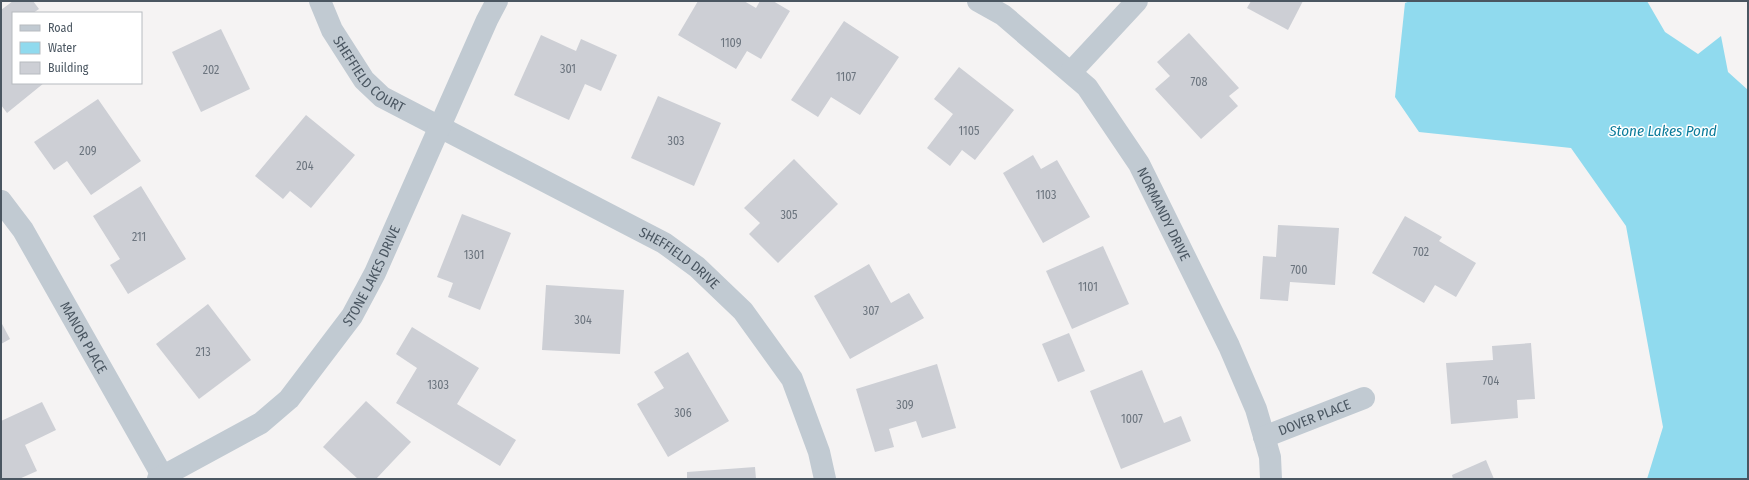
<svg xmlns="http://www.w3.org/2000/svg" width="1749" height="480" viewBox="0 0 1749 480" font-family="'Fira Sans Condensed',sans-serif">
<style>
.water{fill:#90daee}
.building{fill:#cdcfd5}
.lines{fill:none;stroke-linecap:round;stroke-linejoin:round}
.minor{stroke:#c1cad2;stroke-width:22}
.labels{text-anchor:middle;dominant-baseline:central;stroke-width:3;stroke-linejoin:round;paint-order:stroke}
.number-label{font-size:12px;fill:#6b747e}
.street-label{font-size:14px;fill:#4a5661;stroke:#fff}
.water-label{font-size:15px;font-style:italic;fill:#0c7c9b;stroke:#fff}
</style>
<rect width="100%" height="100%" fill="#f5f3f3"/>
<path class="water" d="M1410,1H1647L1665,32L1698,54L1721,36L1728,72L1748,90V479H1647L1663,427L1626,226L1571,148L1419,132L1395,97L1405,3Z"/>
<g class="building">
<path d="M13,1H33L39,9L33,13H13V83H44L7,113L1,105V10Z"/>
<path d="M698,1H744L756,8L760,1H773L790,11L761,59L747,51L736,69L678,35Z"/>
<path d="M1251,1H1303L1288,30L1247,8Z"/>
<path d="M844,21L899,57L860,115L831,97L818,117L791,100Z"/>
<path d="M221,29L250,89L201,112L172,52Z"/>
<path d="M1189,33L1239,88L1229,96L1238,106L1201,139L1155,89L1170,76L1157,62Z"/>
<path d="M541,35L576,51L581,39L617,55L601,91L585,84L569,120L514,95Z"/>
<path d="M959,67L1014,110L975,160L962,150L950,166L927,148L953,114L934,99Z"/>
<path d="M658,96L721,123L694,186L631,158Z"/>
<path d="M98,99L141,161L91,195L67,161L54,170L34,142Z"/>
<path d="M306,115L355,155L311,208L290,191L283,199L255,176Z"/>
<path d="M1033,155L1041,169L1057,160L1090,217L1043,243L1003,173Z"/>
<path d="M794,159L838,204L778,263L749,234L760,223L744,208Z"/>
<path d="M141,186L186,259L128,294L110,265L120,259L93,216Z"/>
<path d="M462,214L511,233L480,310L448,297L453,283L437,277Z"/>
<path d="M1405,216L1442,237L1439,241L1476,263L1456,297L1435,285L1424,303L1372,273Z"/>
<path d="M1278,225L1339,228L1335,285L1290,282L1288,301L1260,299L1263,256L1276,257Z"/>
<path d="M1103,246L1129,304L1072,329L1046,271Z"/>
<path d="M869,264L891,303L909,293L924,318L850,359L814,296Z"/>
<path d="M546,285L624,290L620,354L542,350Z"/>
<path d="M208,304L251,360L199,399L156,344Z"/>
<path d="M1,322L10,339L1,344Z"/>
<path d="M412,327L479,368L457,404L516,440L500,466L396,403L417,368L396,354Z"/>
<path d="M1069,333L1085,371L1058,382L1042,344Z"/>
<path d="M1531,343L1535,399L1517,400L1518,418L1451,424L1446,363L1493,360L1492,346Z"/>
<path d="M688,352L729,421L668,457L637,404L664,388L654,372Z"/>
<path d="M937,364L956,428L922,438L916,421L889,429L894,447L875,452L856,389Z"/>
<path d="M1142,370L1164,423L1181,416L1191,441L1121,469L1090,391Z"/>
<path d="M366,401L411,442L376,479H358L323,447Z"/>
<path d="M42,402L56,430L25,445L37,471L19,479H1V421Z"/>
<path d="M1486,460L1494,479H1453L1452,475Z"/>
<path d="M755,467L756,479H687V472Z"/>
</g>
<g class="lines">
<g class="minor">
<path id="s1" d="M320,1L332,30L364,80L382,97L664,243L697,267L743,311L792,379L819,452L825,479"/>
<path id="s2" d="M978,1L1003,15L1087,87L1139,164L1229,346L1256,409L1270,457L1271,479"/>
<path d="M1071,72L1137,1"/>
<path id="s3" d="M1,201L23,230L163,477"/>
<path id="s4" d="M1264,437L1364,398"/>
<path id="s5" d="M158,479L261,423L289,399L352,316L375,273L487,20L497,1"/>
</g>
</g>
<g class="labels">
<g class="number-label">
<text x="731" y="43">1109</text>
<text x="568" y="69">301</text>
<text x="211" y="70">202</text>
<text x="846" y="77">1107</text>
<text x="1199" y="82">708</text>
<text x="969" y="131">1105</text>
<text x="676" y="141">303</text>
<text x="88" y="151">209</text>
<text x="305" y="166">204</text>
<text x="1046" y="195">1103</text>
<text x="789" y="215">305</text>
<text x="139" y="237">211</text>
<text x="1421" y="252">702</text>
<text x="474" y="255">1301</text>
<text x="1299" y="270">700</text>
<text x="1088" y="287">1101</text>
<text x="871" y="311">307</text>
<text x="583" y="320">304</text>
<text x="203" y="352">213</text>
<text x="1491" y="381">704</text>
<text x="438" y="385">1303</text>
<text x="905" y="405">309</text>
<text x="683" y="413">306</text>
<text x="1132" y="419">1007</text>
</g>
<g class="street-label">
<text stroke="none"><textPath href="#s1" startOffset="90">SHEFFIELD COURT</textPath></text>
<text stroke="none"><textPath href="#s2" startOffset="288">NORMANDY DRIVE</textPath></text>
<text stroke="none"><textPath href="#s1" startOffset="454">SHEFFIELD DRIVE</textPath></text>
<text stroke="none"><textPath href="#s5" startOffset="303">STONE LAKES DRIVE</textPath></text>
<text stroke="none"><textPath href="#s3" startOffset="160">MANOR PLACE</textPath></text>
<text stroke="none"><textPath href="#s4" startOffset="54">DOVER PLACE</textPath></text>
</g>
<g class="water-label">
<text x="1663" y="131">Stone Lakes Pond</text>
</g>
</g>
<rect width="1749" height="480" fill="none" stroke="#4a5661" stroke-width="4"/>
<rect x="12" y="12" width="130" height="72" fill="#ffffff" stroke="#b7bbc0"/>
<rect x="20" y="25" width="20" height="6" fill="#c1cad2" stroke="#b7bbc0"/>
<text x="48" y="32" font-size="12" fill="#4a5661">Road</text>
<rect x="20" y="42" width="20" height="12" fill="#90daee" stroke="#b7bbc0"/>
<text x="48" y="52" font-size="12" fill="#4a5661">Water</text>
<rect x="20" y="62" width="20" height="12" fill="#cdcfd5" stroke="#b7bbc0"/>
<text x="48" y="72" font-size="12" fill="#4a5661">Building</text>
</svg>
